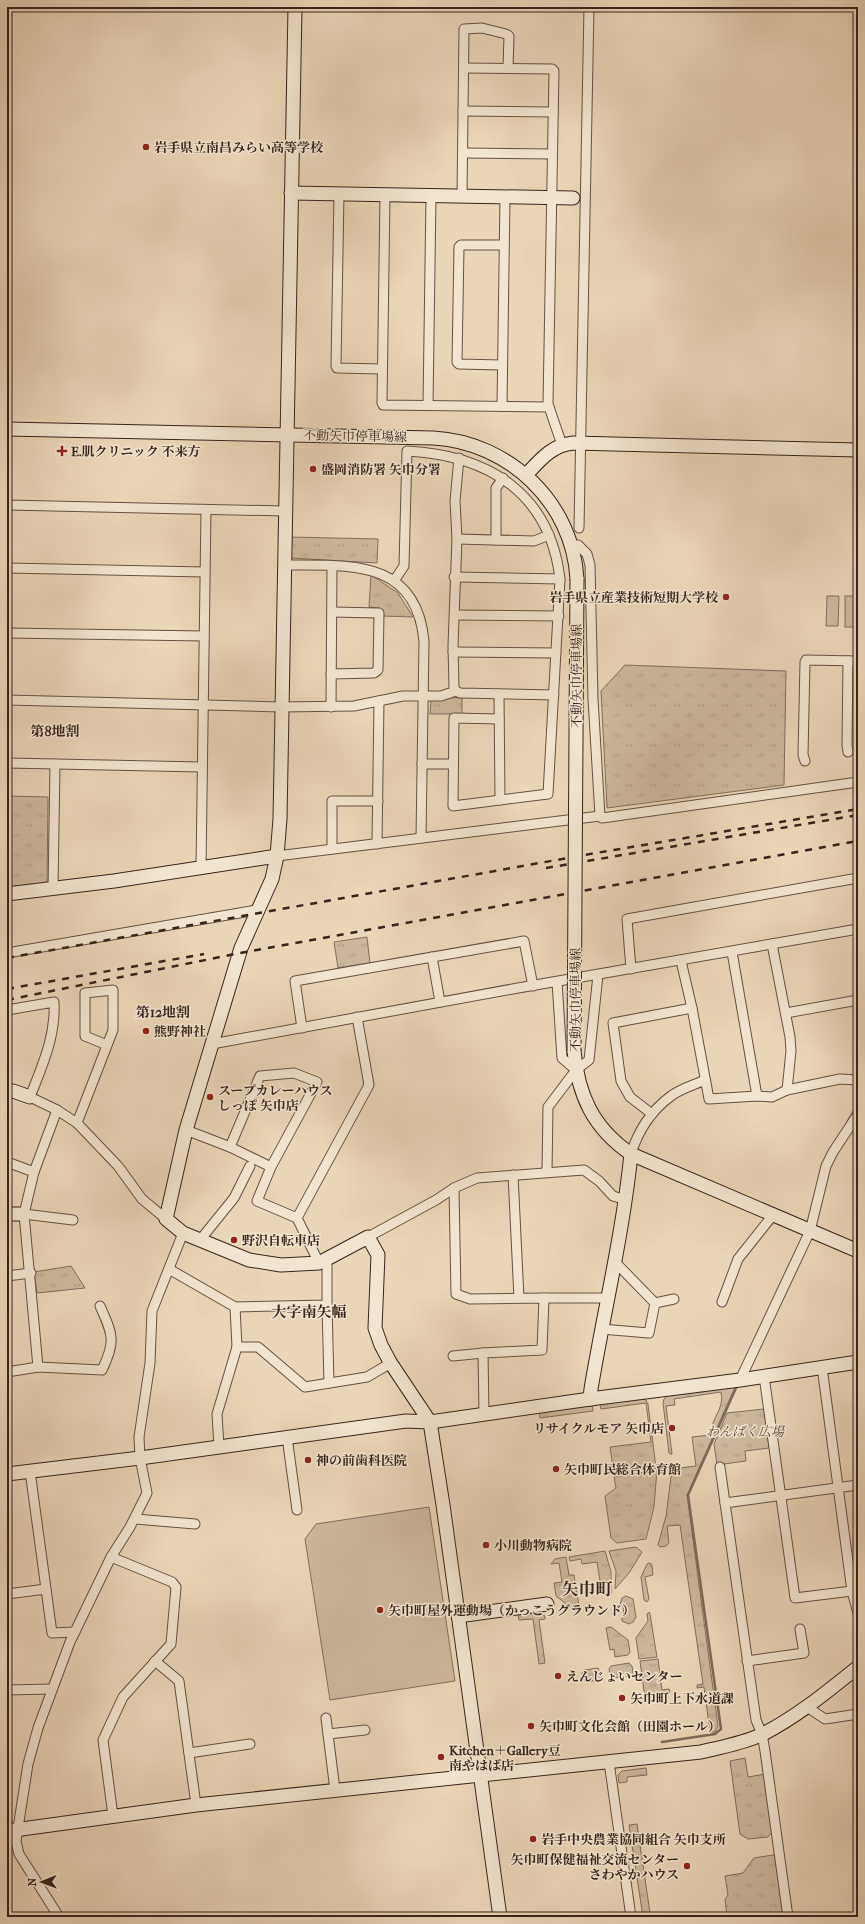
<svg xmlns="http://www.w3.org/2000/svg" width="865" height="1924" viewBox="0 0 865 1924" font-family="'IM FELL French Canon','Noto Serif JP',serif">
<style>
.grass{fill:url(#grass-tufts);stroke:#816e5d}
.pitch{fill:#cbb79d;stroke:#816e5d}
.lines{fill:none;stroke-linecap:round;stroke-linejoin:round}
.stream{stroke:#7d6a5a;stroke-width:2.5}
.street-casing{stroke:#645044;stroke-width:11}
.secondary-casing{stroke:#37241d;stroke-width:15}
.street{stroke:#f1e4d0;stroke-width:9}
.secondary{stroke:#f1e4d0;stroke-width:13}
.rail{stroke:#37241d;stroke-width:2.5;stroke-dasharray:7 7;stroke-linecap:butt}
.secondary-bridge-casing{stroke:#37241d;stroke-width:15;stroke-linecap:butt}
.secondary-bridge{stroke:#f1e4d0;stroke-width:13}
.poi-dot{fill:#8f2418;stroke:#f1e4d0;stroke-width:1.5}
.labels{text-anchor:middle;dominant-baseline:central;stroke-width:3;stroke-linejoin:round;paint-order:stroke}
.poi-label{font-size:13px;font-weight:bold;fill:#37241d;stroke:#f1e4d0;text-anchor:start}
.street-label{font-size:13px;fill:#37241d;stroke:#f1e4d0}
.park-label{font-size:13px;font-style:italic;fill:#5c493d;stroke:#f1e4d0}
.neighbourhood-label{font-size:14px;font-weight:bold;fill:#37241d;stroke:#f1e4d0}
.quarter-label{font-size:15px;font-weight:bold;fill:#37241d;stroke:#f1e4d0}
.district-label{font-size:17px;font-weight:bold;fill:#37241d;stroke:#f1e4d0}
</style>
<defs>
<pattern id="grass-tufts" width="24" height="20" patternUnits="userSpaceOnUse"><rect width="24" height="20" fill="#cbb79d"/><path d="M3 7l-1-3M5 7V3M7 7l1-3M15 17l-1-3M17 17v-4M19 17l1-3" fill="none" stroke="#af9d87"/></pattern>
</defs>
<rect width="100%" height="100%" fill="#e9d5b7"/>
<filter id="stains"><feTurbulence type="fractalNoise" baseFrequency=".005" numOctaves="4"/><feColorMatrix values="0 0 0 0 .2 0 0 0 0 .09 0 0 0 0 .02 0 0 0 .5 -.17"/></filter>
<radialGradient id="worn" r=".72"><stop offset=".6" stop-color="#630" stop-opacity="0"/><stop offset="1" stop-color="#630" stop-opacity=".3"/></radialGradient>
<g class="grass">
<path d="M290,537L378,539L377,563L291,558Z"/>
<path d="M371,575L398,593L413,617L383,616L380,608L369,607Z"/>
<path d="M625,665L786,671L784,785L607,808L601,691Z"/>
<path d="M462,697V714H430L431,700Z"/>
<path d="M7,796L48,797L47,883L7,887Z"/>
<path d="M367,937L370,963L338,968L334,942Z"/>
<path d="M71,1266L85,1288L37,1293L34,1272Z"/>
<path d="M736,1385L687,1495L718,1726L715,1732H710L704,1687L697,1688V1685L703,1684L680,1525L667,1526L669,1543L666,1546L660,1547L658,1545L666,1516L672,1469L696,1466L692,1437L711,1435C710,1418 725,1410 721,1392L674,1399L675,1405L666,1406L672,1454H670L669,1453L663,1403L664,1399L668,1395Z"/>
<path d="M642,1399L646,1400L648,1404L656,1468L614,1474L610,1447L651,1442L646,1403L601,1409L600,1403Z"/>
<path d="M592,1404L593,1411L540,1418L539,1412Z"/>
<path d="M764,1409L769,1448L745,1451L746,1461L717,1465L714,1444L727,1413Z"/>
<path d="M657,1470L654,1507L646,1539L617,1543L611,1538L605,1496L616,1488L614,1477Z"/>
<path d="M636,1547L642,1552L629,1573L615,1589L616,1571L609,1551Z"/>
<path d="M605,1551L611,1572V1594L606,1595L605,1587H601L597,1562L582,1564L581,1559L570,1561L569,1557Z"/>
<path d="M566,1557L569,1575H574L579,1606L570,1607L556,1596L554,1583L562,1582L559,1563L551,1564L555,1559Z"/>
<path d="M650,1563L652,1565L653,1575L645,1577L649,1599L647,1602L644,1600L641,1577L647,1564Z"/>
<path d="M626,1596L633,1599L636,1617L633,1622L629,1624L622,1621V1618L624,1617L623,1605H620L622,1598Z"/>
<path d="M539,1612L545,1616V1619L539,1620L545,1663L539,1664L533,1619L519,1620L518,1615Z"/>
<path d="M649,1612L650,1614L657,1657L639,1659L636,1638L648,1621L647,1614Z"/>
<path d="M611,1627L628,1640L630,1652L628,1655L615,1657L614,1649L610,1650L606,1628Z"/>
<path d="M658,1659L662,1690L669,1689L670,1692L647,1695L644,1691L640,1661Z"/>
<path d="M629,1663L632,1666L633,1673L630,1676L613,1678L610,1675L609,1669L611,1666Z"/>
<path d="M598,1668L602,1677L599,1680L586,1682L583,1679L582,1673L584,1670Z"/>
<path d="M745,1758L748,1777L765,1774L773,1831L768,1837L748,1839L740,1834L730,1761Z"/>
<path d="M646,1768L647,1775L627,1777V1782L619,1783L618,1775L622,1771Z"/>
<path d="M637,1824L650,1913L652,1917H643L629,1825Z"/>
<path d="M773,1855L778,1859L786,1917H727L725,1899L728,1895L725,1876L743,1873L754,1858Z"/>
</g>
<g class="pitch">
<path d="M827,596H839L838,626H826Z"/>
<rect x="845" y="596" width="12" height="31"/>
<path d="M429,1507L455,1681L330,1700L305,1539L316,1524Z"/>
</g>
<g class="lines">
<g class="stream">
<path d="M847,1123L858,1104"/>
<path d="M662,1742L715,1734L721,1729L688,1495L736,1388"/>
</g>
<defs>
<g id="street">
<path d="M464,68L552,69L554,71L548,404L562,445"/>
<path d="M463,111L553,112"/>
<path d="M463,153L552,154"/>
<path d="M339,194L336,366L337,368L382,369"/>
<path d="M385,195L382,403L383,405L549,407"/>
<path d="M462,196L464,29L482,28L506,34L509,36L508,68"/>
<path d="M502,365L459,364L457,362L459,247L461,245H504"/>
<path d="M428,405L431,196"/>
<path d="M502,406L505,197"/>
<path d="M459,458L455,501L457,539L453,646L454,688L456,691L460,693L554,695"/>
<path d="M7,505L284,511"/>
<path d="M579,528L589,7"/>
<path d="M457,539L534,541L549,535"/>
<path d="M496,540V488L503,478"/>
<path d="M571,545H578L587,554L590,565L593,699L600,816"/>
<path d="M284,565C347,566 416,557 424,641L421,838"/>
<path d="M7,568L205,572"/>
<path d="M454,577L560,579"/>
<path d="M394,581L404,566L407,451C488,455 550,493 560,579L548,794L453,806L454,718L499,719"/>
<path d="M455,615L559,616"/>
<path d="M7,633L204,636"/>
<path d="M453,652L556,653"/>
<path d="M848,661L847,745L848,752"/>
<path d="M331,674L374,673L378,670L379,613L332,612"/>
<path d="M499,694L500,800"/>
<path d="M7,700L281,707L354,706L403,696H441L456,691"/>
<path d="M331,707L332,566"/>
<path d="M805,761L803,755L805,662L806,660L858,661"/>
<path d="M7,763L202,767"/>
<path d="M422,764H453"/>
<path d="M377,844L379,701"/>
<path d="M332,849V801H378"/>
<path d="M277,856L600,816L602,818L858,782"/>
<path d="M201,868L206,510"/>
<path d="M53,889L55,764"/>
<path d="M772,944L790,1037L791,1051L787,1090"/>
<path d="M732,952L757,1096"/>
<path d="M7,953L257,910"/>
<path d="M432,957L440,1002"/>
<path d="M681,961L692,1008L709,1099L757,1096L772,1097L787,1090L840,1079L858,1080"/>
<path d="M631,969L627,919L858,878"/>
<path d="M557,982L562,1058L576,1070"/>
<path d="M7,1010L54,1002C56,1036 42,1066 30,1097L57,1110L77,1123L118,1166L142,1199L166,1219"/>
<path d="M786,1013L858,1000"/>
<path d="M302,1028L295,981L524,941L533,986"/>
<path d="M212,1044L518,988L858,929"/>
<path d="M652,1114L630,1097L621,1081L613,1023L692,1008"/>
<path d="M77,1123L113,1030V990L85,993V1036L107,1045"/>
<path d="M186,1130L230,1147L271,1167"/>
<path d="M230,1147L260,1076L294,1073L317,1082L271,1167L257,1201L297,1218L319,1263"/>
<path d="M631,1154C638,1131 652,1110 671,1096C680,1089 694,1085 705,1080"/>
<path d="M7,1162L34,1172"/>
<path d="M547,1172L548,1107L576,1070L589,1060L598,975"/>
<path d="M513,1175L519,1298"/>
<path d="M454,1188L456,1294L470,1299L544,1298L542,1350L483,1353L484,1413"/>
<path d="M24,1214L73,1220"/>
<path d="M297,1218L369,1085L357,1017"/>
<path d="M368,1237L436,1200L454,1188L477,1178L584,1170L599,1181L613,1196L626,1200"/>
<path d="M200,1240L234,1198L250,1166"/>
<path d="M614,1261L655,1303"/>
<path d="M169,1269L235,1307L327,1305V1259"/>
<path d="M7,1276L31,1273"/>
<path d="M544,1298H606"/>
<path d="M722,1302L738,1259L773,1215"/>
<path d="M327,1305L329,1383"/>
<path d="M601,1329L649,1333L655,1303L674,1299"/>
<path d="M237,1347H258L305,1387L367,1377L391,1363"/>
<path d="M453,1356L483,1353"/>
<path d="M38,1367L24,1214L34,1172L57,1110"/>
<path d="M822,1367L852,1591L858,1613"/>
<path d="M7,1372L38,1367L102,1370C116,1341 113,1335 100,1306"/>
<path d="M764,1376L795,1598L852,1591L858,1587"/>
<path d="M740,1380L810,1231L826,1166L833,1152L858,1114"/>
<path d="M287,1437L297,1510"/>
<path d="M219,1447L217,1414L237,1347L235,1307"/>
<path d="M720,1467L725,1503"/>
<path d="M30,1471L52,1633L75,1632"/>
<path d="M135,1519L195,1524"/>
<path d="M111,1557L172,1582L176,1587L171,1644L123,1697L103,1740L113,1816"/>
<path d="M7,1594L46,1589"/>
<path d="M155,1661L179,1681L196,1805"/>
<path d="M747,1661L804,1653L800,1629"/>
<path d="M7,1690L52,1689"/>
<path d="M807,1707L825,1719L858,1714"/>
<path d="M326,1718L335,1790"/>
<path d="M328,1734L365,1730"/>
<path d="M189,1753L250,1744"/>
<path d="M609,1762L631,1917"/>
<path d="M59,1917L19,1854L16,1841L28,1764L38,1728L70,1642L111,1557L130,1527L147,1493L140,1458L139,1437L150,1363L152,1311L183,1233"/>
<path d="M788,1917L765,1751L762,1734L756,1720L725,1503L858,1485"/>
</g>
<g id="secondary">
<path d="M295,7L280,819L277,856L272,879L241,948L186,1130L166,1219L183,1233L249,1260L281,1265L319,1263L368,1237L378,1255L375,1328L381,1345L390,1362L430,1422L443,1505L500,1917"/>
<path d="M291,193L573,198"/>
<path d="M7,429L433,438C509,442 573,503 577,579"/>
<path d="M526,475C540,460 552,445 573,443L858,450"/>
<path d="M7,894L114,881L277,856"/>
<path d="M574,1051C578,1095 593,1128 631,1154L858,1251"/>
<path d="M7,1092L13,1091L30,1097"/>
<path d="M7,1214H24"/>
<path d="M590,1399L740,1380L858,1362"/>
<path d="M7,1474L140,1458L406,1421L430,1422L590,1399L591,1389C604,1311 623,1233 631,1154"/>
<path d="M458,1616L547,1604"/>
<path d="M7,1831L196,1805L701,1752C722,1747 744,1743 763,1734C798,1716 828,1691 858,1667"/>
</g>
</defs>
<use href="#street" class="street-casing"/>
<use href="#secondary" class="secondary-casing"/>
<use href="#street" class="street"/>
<use href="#secondary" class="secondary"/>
<g class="rail">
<path d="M546,868L858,815"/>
<path d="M7,958L590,854L858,809"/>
<path d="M7,989L204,954"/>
<path d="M7,1000L240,953L858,841"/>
</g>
<defs>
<path id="secondary-bridge" d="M574,1051L577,579"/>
</defs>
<use href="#secondary-bridge" class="secondary-bridge-casing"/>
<use href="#secondary-bridge" class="secondary-bridge"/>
</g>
<g class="poi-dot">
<circle cx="146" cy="147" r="4"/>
<path d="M60 445h4v4h4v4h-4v4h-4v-4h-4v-4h4z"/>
<circle cx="313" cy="469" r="4"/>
<circle cx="726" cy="597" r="4"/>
<circle cx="146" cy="1031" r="4"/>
<circle cx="210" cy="1097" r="4"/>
<circle cx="234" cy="1240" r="4"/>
<circle cx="672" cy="1428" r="4"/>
<circle cx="308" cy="1460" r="4"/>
<circle cx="556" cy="1469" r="4"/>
<circle cx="486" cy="1545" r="4"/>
<circle cx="380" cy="1610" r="4"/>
<circle cx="558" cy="1676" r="4"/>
<circle cx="622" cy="1698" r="4"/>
<circle cx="531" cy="1726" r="4"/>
<circle cx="441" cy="1757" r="4"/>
<circle cx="533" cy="1839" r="4"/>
<circle cx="687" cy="1866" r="4"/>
</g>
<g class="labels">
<g class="poi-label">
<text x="154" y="147">岩手県立南昌みらい高等学校</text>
<text x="71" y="451">E.肌クリニック 不来方</text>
<text x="321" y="469">盛岡消防署 矢巾分署</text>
<text x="718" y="597" text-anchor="end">岩手県立産業技術短期大学校</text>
<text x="154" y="1031">熊野神社</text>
<text x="218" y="1090">スープカレーハウス<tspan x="218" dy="15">しっぽ 矢巾店</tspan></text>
<text x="242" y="1240">野沢自転車店</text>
<text x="664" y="1428" text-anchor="end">リサイクルモア 矢巾店</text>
<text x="316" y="1460">神の前歯科医院</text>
<text x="564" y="1469">矢巾町民総合体育館</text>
<text x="494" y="1545">小川動物病院</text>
<text x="388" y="1610">矢巾町屋外運動場（かっこうグラウンド）</text>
<text x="566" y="1676">えんじょいセンター</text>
<text x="630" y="1698">矢巾町上下水道課</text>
<text x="539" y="1726">矢巾町文化会館（田園ホール）</text>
<text x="449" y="1750">Kitchen＋Gallery豆<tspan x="449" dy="15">南やはば店</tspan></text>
<text x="541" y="1839">岩手中央農業協同組合 矢巾支所</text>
<text x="679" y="1859" text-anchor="end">矢巾町保健福祉交流センター<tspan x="679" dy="15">さわやかハウス</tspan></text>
</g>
<g class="street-label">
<text transform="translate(355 436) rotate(1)">不動矢巾停車場線</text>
<text transform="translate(576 676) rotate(-90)">不動矢巾停車場線</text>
<text transform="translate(575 1000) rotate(-90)">不動矢巾停車場線</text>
</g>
<g class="park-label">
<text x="745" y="1431">わんぱく広場</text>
</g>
<g class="neighbourhood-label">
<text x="55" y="731">第8地割</text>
<text x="163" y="1012">第12地割</text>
</g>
<g class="quarter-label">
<text x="309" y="1312">大字南矢幅</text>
</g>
<g class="district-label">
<text x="587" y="1589">矢巾町</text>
</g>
</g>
<rect width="865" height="1924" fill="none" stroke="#e9d5b7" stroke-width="24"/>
<rect x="8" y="8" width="849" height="1908" fill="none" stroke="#37241d" stroke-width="2"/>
<rect x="12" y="12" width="841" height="1900" fill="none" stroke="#37241d"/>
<g transform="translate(42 1882) rotate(269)" stroke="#f1e4d0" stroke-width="3" paint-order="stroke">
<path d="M0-3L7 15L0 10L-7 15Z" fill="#37241d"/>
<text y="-6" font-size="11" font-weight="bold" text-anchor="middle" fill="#37241d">N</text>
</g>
<rect width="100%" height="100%" filter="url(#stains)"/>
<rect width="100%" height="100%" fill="url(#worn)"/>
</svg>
